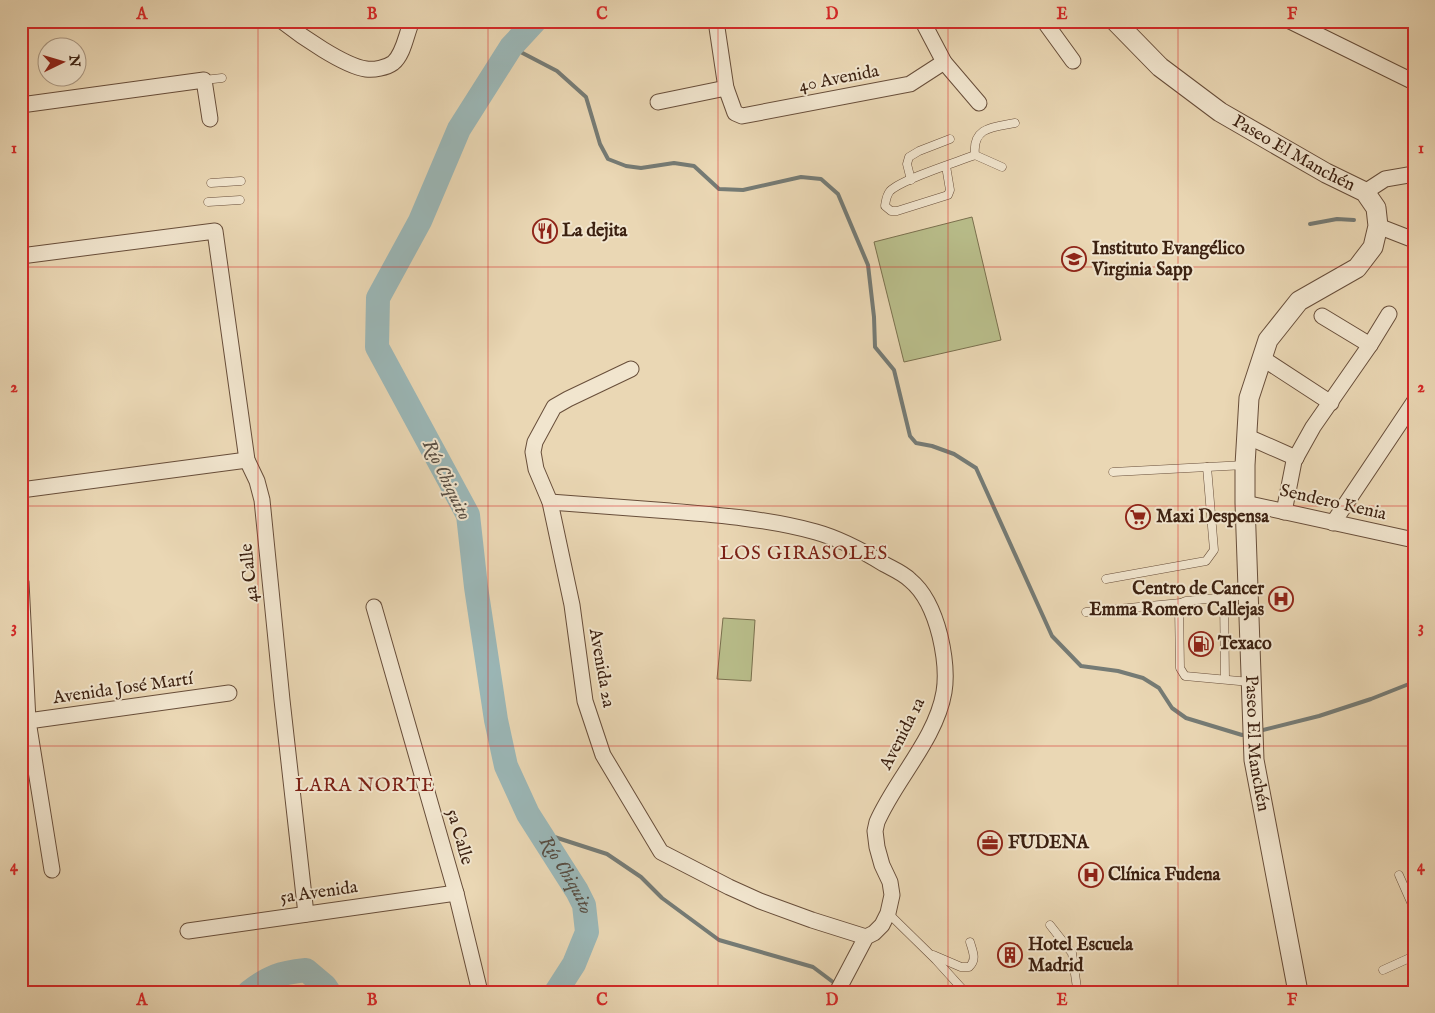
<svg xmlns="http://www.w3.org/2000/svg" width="1435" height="1013" viewBox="0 0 1435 1013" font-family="'IM FELL English',serif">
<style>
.green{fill:#b9be8b;stroke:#7a704e}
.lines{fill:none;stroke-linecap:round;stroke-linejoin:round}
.stream{stroke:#757b75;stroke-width:4}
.river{stroke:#9bb7b7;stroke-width:24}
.service-casing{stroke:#684e3a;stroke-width:9}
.minor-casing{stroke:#684e3a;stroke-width:17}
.tertiary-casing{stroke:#684e3a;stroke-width:21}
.service{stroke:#f1e5ce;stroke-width:8}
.minor{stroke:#f1e5ce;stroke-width:15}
.tertiary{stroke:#f1e5ce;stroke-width:19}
.grid{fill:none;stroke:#d62828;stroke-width:1;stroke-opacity:0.55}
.labels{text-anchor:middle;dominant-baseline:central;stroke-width:4;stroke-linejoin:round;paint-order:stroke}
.street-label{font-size:18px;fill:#3c2111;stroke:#f1e5ce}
.poi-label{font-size:18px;font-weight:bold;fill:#3c2111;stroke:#f1e5ce;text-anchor:start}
.water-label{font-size:19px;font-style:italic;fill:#584e43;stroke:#f1e5ce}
.neighbourhood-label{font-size:19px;letter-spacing:1px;fill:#7a1f14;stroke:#f1e5ce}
.neatline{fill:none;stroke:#d62828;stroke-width:2}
.grid-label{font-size:16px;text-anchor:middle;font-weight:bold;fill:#d62828}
</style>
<rect width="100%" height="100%" fill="#ead7b4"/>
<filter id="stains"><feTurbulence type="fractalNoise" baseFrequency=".004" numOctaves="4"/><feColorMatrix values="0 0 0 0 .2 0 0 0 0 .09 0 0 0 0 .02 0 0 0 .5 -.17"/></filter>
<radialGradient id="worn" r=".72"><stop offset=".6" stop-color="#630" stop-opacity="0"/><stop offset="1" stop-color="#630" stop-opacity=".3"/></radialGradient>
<g class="green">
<path d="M972,217L1001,340L904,362L874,242Z"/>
<path d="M723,618L755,620L751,681L717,679Z"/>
</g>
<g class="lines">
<g class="stream">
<path d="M511,47L557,71L586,97L600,144L608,159L626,166L641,168L674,163L694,166L719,189L743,190L801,177L821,179L838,194L868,265L874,317L875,347L894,370L910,436L916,443L932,446L954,454L976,468L1052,636L1081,666L1118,671L1143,678L1159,688L1172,708L1186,718L1242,735L1247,734"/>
<path d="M1310,224L1337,219L1354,220"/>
<path d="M1259,731L1319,716L1371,699L1414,682"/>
<path d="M539,832L607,854L641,877L662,898L719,940L813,967L837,985"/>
</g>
<g class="river">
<path id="s1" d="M535,21L511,47L459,129L420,221L378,298L377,347L468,515L476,587L496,720L506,766L528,814L577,891L584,905L587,932L574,964L556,992"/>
<path d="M249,992C270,976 279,973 306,970L325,986L329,992"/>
</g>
<defs>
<g id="service">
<path d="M204,80L222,78"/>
<path d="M946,166L950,190L948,195L897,211H891L885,206C886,200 886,196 890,191C902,179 957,162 975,155"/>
<path d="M1002,167L975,155C972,127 993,127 1015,123"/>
<path d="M911,180L907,164L909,157L919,151L950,139"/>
<path d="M211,183L241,181"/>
<path d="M208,202L240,200"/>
<path d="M1113,472L1245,465"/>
<path d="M1106,579L1206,561L1214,550L1207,467"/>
<path d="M1248,595L1186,601L1181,603L1179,607L1180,668L1185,676L1250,682"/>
<path d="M1224,597L1225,679"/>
<path d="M1086,612L1181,603"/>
<path d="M1399,875L1414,909"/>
<path d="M888,913L936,960L965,992"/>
<path d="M1050,925L1072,953L1077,988L1075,992"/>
<path d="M933,955L961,967H969C977,960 973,952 970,942"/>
<path d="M1383,970L1414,956"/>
</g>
<g id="minor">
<path d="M282,21C301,36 344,66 366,69C374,70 386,68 393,63C404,54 406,34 412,21"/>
<path d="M716,21L726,88L735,113L742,116L910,84L944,62"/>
<path d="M1044,21L1073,61"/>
<path d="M1290,21L1414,82"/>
<path d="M924,24L944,62L979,103"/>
<path d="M658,102L726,88"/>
<path d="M21,105L204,80L210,119"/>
<path d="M1365,192L1385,179L1414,174"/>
<path d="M1378,226L1414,240"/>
<path d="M21,256L215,231L247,460L257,481L262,500L282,700L306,914"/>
<path d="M1322,316L1370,345"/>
<path d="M1262,358L1331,403"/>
<path d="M631,369L568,399L554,407L535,442L533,452L536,469L550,502L572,605L585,701L603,755L661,852L729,887L760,901L812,920L866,937"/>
<path d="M1246,436L1296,458"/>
<path d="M21,490L247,460"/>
<path d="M550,502C590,505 630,508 670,511C719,515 769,519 816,532C841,539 863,551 884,564C893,569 903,573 910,580C926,593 935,616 940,636C944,653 947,674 944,692C936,739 895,780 877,822L875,831L877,847L882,865L890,882L892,895L888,913L882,925L874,933L866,937L837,992"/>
<path d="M1245,503L1414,540"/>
<path d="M1284,512L1294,461L1313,427L1370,345L1389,314"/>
<path d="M1333,523L1414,402"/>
<path d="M21,582L28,721L52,870"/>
<path d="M374,607L456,893L480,992"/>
<path d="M21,722L229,693"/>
<path d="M188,931L456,893"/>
</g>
<g id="tertiary">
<path id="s2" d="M1115,21L1160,67L1220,112L1326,173L1365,192L1376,208L1378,226L1373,247L1357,268L1299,301L1268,340L1249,398L1245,465V503L1254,760L1298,992"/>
</g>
</defs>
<use href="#service" class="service-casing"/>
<use href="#minor" class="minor-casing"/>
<use href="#tertiary" class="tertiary-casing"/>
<use href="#service" class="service"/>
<use href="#minor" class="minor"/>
<use href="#tertiary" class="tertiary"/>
</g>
<path class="grid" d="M258,21V992M488,21V992M718,21V992M948,21V992M1178,21V992M21,267H1414M21,506H1414M21,746H1414"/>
<defs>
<symbol id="restaurant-ring" viewBox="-11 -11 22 22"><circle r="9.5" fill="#f1e5ce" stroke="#8f2418" stroke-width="1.5"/><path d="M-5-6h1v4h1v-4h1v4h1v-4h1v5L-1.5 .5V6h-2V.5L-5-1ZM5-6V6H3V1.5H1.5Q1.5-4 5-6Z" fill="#8f2418"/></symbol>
<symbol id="school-ring" viewBox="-11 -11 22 22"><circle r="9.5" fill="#f1e5ce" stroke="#8f2418" stroke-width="1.5"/><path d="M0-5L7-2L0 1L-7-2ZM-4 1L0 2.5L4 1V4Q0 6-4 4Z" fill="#8f2418"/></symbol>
<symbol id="supermarket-ring" viewBox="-11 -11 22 22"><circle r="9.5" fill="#f1e5ce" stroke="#8f2418" stroke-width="1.5"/><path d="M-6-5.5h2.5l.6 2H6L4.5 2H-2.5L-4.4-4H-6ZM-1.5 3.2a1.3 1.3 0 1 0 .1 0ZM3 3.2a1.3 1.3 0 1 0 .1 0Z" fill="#8f2418"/></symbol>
<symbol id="hospital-ring" viewBox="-11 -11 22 22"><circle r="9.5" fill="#f1e5ce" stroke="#8f2418" stroke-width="1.5"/><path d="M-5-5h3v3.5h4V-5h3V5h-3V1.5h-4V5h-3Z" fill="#8f2418"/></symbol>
<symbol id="fuel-ring" viewBox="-11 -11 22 22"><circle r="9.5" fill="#f1e5ce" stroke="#8f2418" stroke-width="1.5"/><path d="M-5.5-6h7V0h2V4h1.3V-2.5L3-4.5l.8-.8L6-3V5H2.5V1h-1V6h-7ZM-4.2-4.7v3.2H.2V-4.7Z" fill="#8f2418"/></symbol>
<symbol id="office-ring" viewBox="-11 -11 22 22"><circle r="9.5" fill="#f1e5ce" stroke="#8f2418" stroke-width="1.5"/><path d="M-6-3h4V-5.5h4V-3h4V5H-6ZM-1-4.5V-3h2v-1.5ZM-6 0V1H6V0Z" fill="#8f2418"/></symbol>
<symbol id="building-ring" viewBox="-11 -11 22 22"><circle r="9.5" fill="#f1e5ce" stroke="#8f2418" stroke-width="1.5"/><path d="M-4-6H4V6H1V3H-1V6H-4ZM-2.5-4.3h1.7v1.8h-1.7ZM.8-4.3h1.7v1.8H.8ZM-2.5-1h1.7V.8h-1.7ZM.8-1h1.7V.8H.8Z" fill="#8f2418"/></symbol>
</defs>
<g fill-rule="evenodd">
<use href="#restaurant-ring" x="531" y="217" width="28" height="28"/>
<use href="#school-ring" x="1060" y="245" width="28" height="28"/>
<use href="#supermarket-ring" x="1124" y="503" width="28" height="28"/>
<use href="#hospital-ring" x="1267" y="585" width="28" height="28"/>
<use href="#fuel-ring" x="1187" y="630" width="28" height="28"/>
<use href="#office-ring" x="976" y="829" width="28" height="28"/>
<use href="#hospital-ring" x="1077" y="861" width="28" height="28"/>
<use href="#building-ring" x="996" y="941" width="28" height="28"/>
</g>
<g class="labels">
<g class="street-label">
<text transform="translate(839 79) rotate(-11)">40 Avenida</text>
<text stroke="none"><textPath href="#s2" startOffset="224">Paseo El Manchén</textPath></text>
<text transform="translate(1333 503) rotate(13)">Sendero Kenia</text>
<text transform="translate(250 573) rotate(-96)">4a Calle</text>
<text transform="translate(601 668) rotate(80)">Avenida 2a</text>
<text transform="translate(123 689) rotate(-8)">Avenida José Martí</text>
<text transform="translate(903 734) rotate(-63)">Avenida 1a</text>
<text stroke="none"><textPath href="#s2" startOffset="914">Paseo El Manchén</textPath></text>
<text transform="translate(459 837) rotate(74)">5a Calle</text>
<text transform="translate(319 893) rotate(-8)">5a Avenida</text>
</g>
<g class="poi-label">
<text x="562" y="231">La dejita</text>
<text x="1092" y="249">Instituto Evangélico<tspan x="1092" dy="21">Virginia Sapp</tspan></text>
<text x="1156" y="517">Maxi Despensa</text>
<text x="1264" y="589" text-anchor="end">Centro de Cancer<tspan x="1264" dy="21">Emma Romero Callejas</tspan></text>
<text x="1218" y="644">Texaco</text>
<text x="1008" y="843">FUDENA</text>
<text x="1108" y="875">Clínica Fudena</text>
<text x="1028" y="945">Hotel Escuela<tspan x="1028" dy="21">Madrid</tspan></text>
</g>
<g class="water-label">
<text transform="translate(446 480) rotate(64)">Río Chiquito</text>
<text stroke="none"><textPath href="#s1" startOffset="939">Río Chiquito</textPath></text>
</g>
<g class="neighbourhood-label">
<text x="804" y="554">LOS GIRASOLES</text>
<text x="365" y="786">LARA NORTE</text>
</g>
</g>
<rect width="1435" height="1013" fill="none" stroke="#ead7b4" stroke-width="55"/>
<g transform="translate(62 62) rotate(85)"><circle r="24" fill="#f1e5ce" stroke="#a99782"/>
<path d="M0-4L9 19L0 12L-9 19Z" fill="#8f2418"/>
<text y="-8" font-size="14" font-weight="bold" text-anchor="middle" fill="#3c2111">N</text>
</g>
<rect x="28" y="28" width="1380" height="958" class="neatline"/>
<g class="grid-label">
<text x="142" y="19">A</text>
<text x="372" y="19">B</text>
<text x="602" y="19">C</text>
<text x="832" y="19">D</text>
<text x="1062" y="19">E</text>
<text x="1292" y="19">F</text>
<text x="14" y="153">1</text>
<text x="1421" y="153">1</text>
<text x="14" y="392">2</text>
<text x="1421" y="392">2</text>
<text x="14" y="632">3</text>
<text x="1421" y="632">3</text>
<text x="14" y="871">4</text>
<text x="1421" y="871">4</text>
<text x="142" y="1005">A</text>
<text x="372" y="1005">B</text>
<text x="602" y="1005">C</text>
<text x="832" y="1005">D</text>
<text x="1062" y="1005">E</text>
<text x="1292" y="1005">F</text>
</g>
<rect width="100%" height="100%" filter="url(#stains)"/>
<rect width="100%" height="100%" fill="url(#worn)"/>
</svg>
